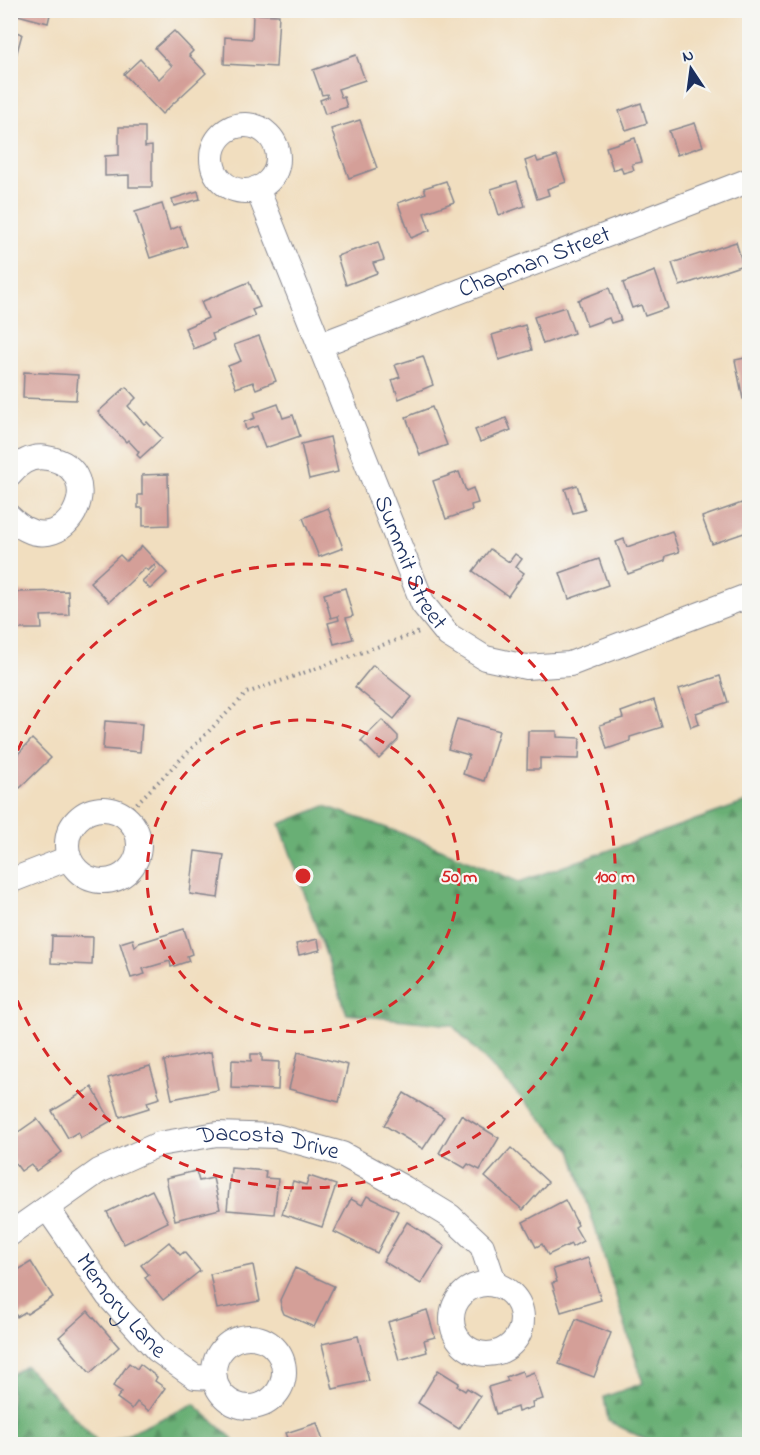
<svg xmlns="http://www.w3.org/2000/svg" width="760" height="1455" viewBox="0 0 760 1455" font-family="'Indie Flower',sans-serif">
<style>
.forest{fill:url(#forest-firs);stroke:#426f69;stroke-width:1.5}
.building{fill:#d49f98}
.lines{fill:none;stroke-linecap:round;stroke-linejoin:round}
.minor-casing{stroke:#86868e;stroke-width:26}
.path{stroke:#86868e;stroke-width:4;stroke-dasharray:1.5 4.5;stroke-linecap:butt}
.minor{stroke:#fff;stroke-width:24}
.ring{fill:none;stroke:#d62828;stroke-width:3;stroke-dasharray:10 8}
.labels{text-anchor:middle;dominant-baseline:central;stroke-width:4.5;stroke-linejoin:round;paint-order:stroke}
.street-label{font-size:24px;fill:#1b2f5e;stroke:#f6f6f2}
.centre{fill:#d62828;stroke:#f6f6f2;stroke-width:3}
.ring-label{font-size:18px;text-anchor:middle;font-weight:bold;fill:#d62828;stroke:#f6f6f2;stroke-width:4.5;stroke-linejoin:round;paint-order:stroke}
</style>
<defs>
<pattern id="forest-firs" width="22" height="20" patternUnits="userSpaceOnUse" patternTransform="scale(1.5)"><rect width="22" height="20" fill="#69af74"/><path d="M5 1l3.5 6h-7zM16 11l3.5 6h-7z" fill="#568f62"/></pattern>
</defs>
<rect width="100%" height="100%" fill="#f6f6f2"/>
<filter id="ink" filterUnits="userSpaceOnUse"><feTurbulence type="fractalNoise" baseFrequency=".0167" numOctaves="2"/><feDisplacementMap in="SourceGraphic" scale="12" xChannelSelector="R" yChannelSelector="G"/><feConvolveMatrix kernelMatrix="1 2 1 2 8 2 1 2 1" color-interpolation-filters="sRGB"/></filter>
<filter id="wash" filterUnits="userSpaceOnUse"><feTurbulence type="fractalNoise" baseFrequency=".008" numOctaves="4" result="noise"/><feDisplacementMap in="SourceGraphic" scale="24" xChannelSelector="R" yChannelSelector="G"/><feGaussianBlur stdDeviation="1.35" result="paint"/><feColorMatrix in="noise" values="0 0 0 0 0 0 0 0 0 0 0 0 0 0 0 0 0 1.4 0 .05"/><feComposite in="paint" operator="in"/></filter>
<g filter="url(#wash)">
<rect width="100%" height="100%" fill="#f1debf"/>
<g class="forest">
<path d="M749,801V1444H655L608,1421L604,1397L643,1383L571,1150L452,1025L347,1014L280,824L325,806L412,837L519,882Z"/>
<path d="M26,1366L100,1444H11V1375Z"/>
<path d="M194,1404L232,1438L234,1444H106Z"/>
</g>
<g id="blocks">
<g class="building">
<path d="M10,10H51L48,23L10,13Z"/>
<path d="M253,14L279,15L276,67L224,64L225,37L252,39Z"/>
<path d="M10,30L22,34L11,74H10Z"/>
<path d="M174,31L193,51L189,55L206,73L162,114L124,74L140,59L159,79L172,66L155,48Z"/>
<path d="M356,55L365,80L338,89L341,97H344L347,107L325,114L320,100L328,97L327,94L322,95L313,70Z"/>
<path d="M641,103L647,123L626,130L619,111Z"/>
<path d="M360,120L377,168L349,178L331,129Z"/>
<path d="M695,123L703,146L677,155L669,131Z"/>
<path d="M119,127H145V147L152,146V187H129V175L105,176V156L119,155Z"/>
<path d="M635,138L642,162L632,164L634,170L623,173L621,167L613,170L606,147Z"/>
<path d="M557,156L566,182L547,189L549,195L537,199L525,161L536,157L538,162Z"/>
<path d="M446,181L454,202L424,213L430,230L411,238L398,203L426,193L424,188Z"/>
<path d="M517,181L525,206L499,215L491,189Z"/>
<path d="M198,191L200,199L174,206L172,199Z"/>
<path d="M162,204L170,230L180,226L187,246L150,258L135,212Z"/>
<path d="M378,242L384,260L373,263L377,273L346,285L337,256Z"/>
<path d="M736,242L743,265L680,286L672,263Z"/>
<path d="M655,271L668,308L645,316L641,305L632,308L623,283Z"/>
<path d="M249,282L260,307L252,310L255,316L212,334L214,340L194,349L185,328L208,318L201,302Z"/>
<path d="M609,288L621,320L611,323L609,318L587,326L578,300Z"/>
<path d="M565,307L574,333L543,344L534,317Z"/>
<path d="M525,325L532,350L499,360L492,335Z"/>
<path d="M259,336L276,381L256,389L253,382L236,388L228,366L241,361L234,345Z"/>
<path d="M423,356L433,385L399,399L392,380L400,377L395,365Z"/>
<path d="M750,357V398L743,399L735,360Z"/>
<path d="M24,372L78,375L76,400L23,398Z"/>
<path d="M126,387L136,398L128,406L144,424L147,422L162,438L140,458L137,455L139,452L128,440L126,442L98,412Z"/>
<path d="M278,404L283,418L293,415L300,436L265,448L257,426L246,430L244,422L255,418L253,413Z"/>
<path d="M432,407L447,445L420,455L406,417Z"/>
<path d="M506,418L511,430L480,442L475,430Z"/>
<path d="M330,437L338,472L309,479L301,444Z"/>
<path d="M459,472L466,491L473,488L478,503L471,505L472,510L446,519L433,481Z"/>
<path d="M168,474L169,525L143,526V508H138V495H142V475Z"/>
<path d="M577,485L585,510L573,513L565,489Z"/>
<path d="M742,503L750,524V531L712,544L702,517Z"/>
<path d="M328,508L343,548L319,557L303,518Z"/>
<path d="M672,531L679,552L666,556L665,561L628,574L616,542L624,539L627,547Z"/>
<path d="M142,546L167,573L150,589L142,581L156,568L154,565L148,571L145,568L109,602L90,582L120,555L126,561Z"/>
<path d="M490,549L509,562L515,554L522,559L516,567L524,573L508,596L473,571Z"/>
<path d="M599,559L608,585L569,599L560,573Z"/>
<path d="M345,588L353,616L346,618L353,639L334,644L328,623L339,620L338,616L331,618L324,594Z"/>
<path d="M68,591L69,615L41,616L42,629H17L16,592Z"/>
<path d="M373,665L412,697L394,719L355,687Z"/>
<path d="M720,676L728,702L696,713L699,724L691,727L679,689Z"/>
<path d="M654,700L662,727L630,737V741L607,749L600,725L623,718L621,712Z"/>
<path d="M457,719L499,731L484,781L463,774L469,755L448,749Z"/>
<path d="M382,720L398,736V740L379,759L361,741Z"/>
<path d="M105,721L142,724L140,752L103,749Z"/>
<path d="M528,731H557V737L580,738L579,759L540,758V769H527Z"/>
<path d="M32,739L51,758L20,788L10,779V747L18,754Z"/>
<path d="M195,851L224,855L218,898L190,894Z"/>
<path d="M184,929L192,954L187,956L189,961L171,967L170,961L143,969L145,974L131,978L120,943L133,939L135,947L139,943Z"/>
<path d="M52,936L93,937L92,965L51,963Z"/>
<path d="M318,939L320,950L299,955L296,944Z"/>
<path d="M10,954L17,971L10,973Z"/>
<path d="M211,1052L218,1090L172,1099L164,1061Z"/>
<path d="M298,1052L348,1065L339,1102L289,1089Z"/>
<path d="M251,1054H262V1061L279,1062L278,1090L231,1088L232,1060L251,1061Z"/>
<path d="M150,1066L160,1098L147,1102L149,1108L120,1117L108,1078Z"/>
<path d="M92,1087L111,1121L81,1138L78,1132L68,1138L52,1111Z"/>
<path d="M404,1093L444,1117L423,1149L384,1125Z"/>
<path d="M461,1115L499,1138L480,1170L468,1164L465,1168L439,1153Z"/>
<path d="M37,1119L62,1152L36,1171L31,1164L21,1171L10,1156V1138Z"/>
<path d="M511,1148L548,1182L523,1210L485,1177Z"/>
<path d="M231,1168L266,1171L265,1178L278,1179L274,1214L227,1210Z"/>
<path d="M196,1171L199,1181L213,1178L220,1209L175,1220L166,1178Z"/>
<path d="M309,1176L336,1185L322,1227L282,1214L293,1181L306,1185Z"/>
<path d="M152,1190L168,1222L124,1244L107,1212Z"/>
<path d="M367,1196L398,1211L377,1253L334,1232L351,1199L362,1205Z"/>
<path d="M565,1200L578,1225L575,1227L583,1241L572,1247L571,1244L548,1255L542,1244L536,1247L523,1222Z"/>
<path d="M407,1222L445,1246L421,1284L383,1261Z"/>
<path d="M169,1242L180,1255L184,1252L200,1271L163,1300L145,1278L149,1275L141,1265Z"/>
<path d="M588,1258L601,1300L561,1312L552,1283L557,1282L553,1269Z"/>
<path d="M31,1262L53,1297L27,1314L25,1312L17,1317L10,1306V1275Z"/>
<path d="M253,1265L260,1301L217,1309L210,1274Z"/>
<path d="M295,1268L334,1286L314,1327L284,1314L282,1309L280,1300Z"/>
<path d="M427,1310L435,1337L424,1340L427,1352L399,1360L388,1322Z"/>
<path d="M88,1311L119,1347L90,1373L59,1337Z"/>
<path d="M576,1319L611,1333L594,1377L559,1364Z"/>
<path d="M358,1336L369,1381L333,1389L322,1344Z"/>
<path d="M129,1363L137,1369L140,1364L157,1377L155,1381L165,1388L149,1411L137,1402L132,1409L117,1398L122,1392L113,1386Z"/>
<path d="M438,1370L459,1383L457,1386L465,1391L467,1388L480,1396L459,1429L418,1403Z"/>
<path d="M522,1371L524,1376L534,1372L543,1399L532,1402L533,1407L518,1412L517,1407L496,1414L488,1387L508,1381L506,1377Z"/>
<path d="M317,1423L324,1444H269L288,1438L286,1433Z"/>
</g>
</g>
</g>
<g filter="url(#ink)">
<use href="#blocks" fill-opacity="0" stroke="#86868e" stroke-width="1.5"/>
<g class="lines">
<defs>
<g id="minor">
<circle cx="245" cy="158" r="33"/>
<path id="s1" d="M257,188L423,604L448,635L485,658L526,667L570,664L750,595"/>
<path id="s2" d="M320,345L750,180"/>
<path d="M10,474C19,463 32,455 47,458C115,469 64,573 10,517"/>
<circle cx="103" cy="845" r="36"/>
<path d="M10,881L69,858"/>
<path id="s3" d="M47,1208L108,1296L157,1350L195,1377L215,1378"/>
<path id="s4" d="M10,1234L99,1171L159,1144L217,1134L276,1136L342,1154L404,1188L450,1216L482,1246L495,1285"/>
<circle cx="487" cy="1319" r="35"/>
<circle cx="249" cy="1372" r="35"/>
</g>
</defs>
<use href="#minor" class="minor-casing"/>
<path class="path" d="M124,816L247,693L419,632"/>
<use href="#minor" class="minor"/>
</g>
</g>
<g class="ring">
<circle cx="303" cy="876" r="156"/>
<path d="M11 767A312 312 0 1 1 11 985"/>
</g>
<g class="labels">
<g class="street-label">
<text stroke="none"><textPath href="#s2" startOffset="230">Chapman Street</textPath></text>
<text stroke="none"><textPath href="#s1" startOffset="405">Summit Street</textPath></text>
<text stroke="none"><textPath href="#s4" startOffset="286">Dacosta Drive</textPath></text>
<text stroke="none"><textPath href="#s3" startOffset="123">Memory Lane</textPath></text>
</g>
</g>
<circle cx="303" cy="876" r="9" class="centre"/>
<g class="ring-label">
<text x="459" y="882">50 m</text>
<text x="615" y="882">100 m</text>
</g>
<rect width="760" height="1455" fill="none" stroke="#f6f6f2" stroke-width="36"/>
<g transform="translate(691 69) rotate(347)" stroke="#f6f6f2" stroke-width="4.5" paint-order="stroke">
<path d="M0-4.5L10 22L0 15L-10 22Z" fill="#1b2f5e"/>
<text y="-9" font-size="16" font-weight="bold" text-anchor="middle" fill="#1b2f5e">N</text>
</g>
</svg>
